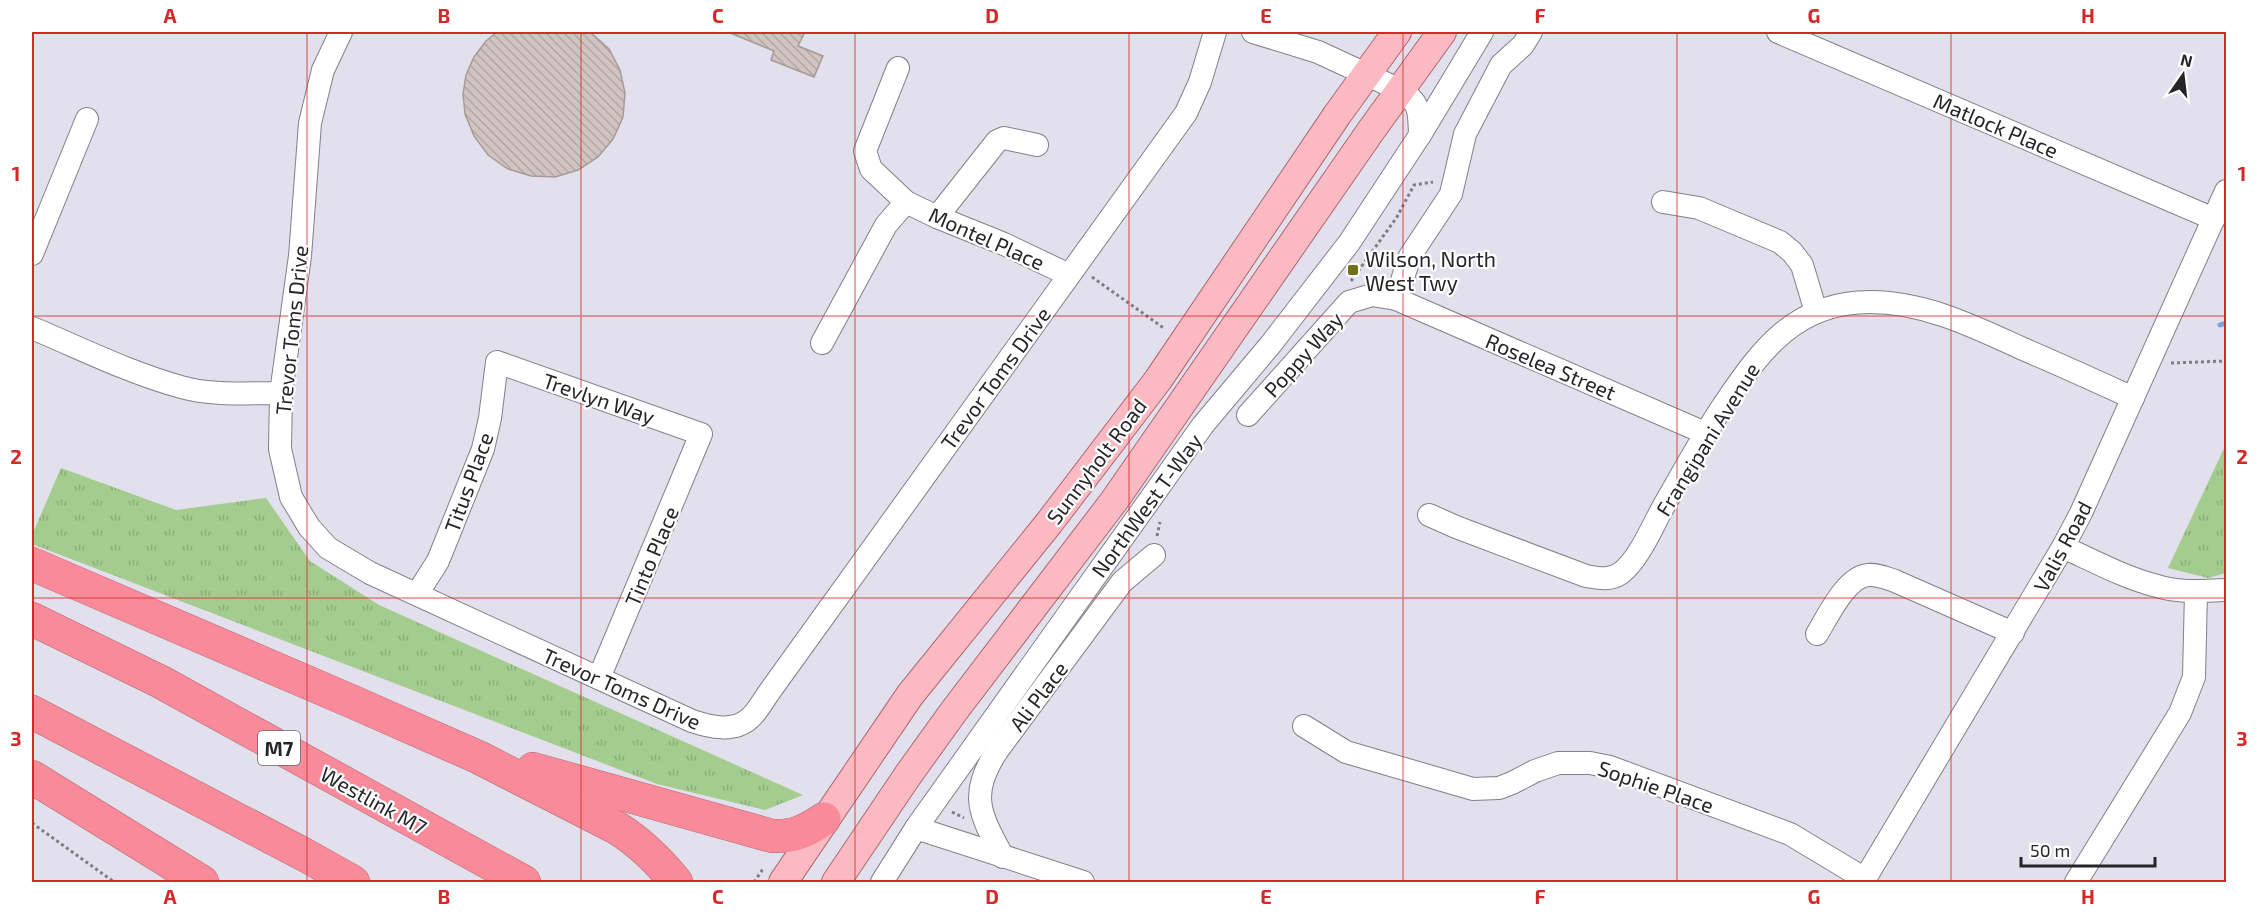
<svg xmlns="http://www.w3.org/2000/svg" width="2258" height="914" viewBox="0 0 2258 914" font-family="'Exo 2',sans-serif">
<style>
.park{fill:url(#park-tufts)}
.lines{fill:none;stroke-linecap:round;stroke-linejoin:round}
.stream{stroke:#7aa3e2;stroke-width:5}
.building{fill:url(#building-back-hatch);stroke:#a79b98;stroke-width:1.5}
.minor-casing{stroke:#81808a;stroke-width:24}
.major-casing{stroke:#af6772;stroke-width:30}
.highway-casing{stroke:#af6772;stroke-width:34}
.path{stroke:#7d7d85;stroke-width:3;stroke-dasharray:3 3;stroke-linecap:butt}
.minor{stroke:#fff;stroke-width:22}
.major{stroke:#fbb9c2;stroke-width:28}
.highway{stroke:#f98a9a;stroke-width:33}
.grid{fill:none;stroke:#d62828;stroke-width:1.5;stroke-opacity:0.55}
.poi-dot{fill:#747115;stroke:#fff;stroke-width:2}
.labels{text-anchor:middle;dominant-baseline:central;stroke-width:4.5;stroke-linejoin:round;paint-order:stroke}
.shield{fill:#fff;stroke:#666669;stroke-width:1.5}
.shield-label{font-size:20px;font-weight:bold;fill:#252529}
.street-label{font-size:21px;fill:#252529;stroke:#fff}
.poi-label{font-size:21px;fill:#252529;stroke:#fff;text-anchor:start}
.neatline{fill:none;stroke:#d62828;stroke-width:2}
.grid-label{font-size:20px;text-anchor:middle;font-weight:bold;fill:#d62828}
</style>
<defs>
<pattern id="park-tufts" width="24" height="20" patternUnits="userSpaceOnUse" patternTransform="scale(1.5)"><rect width="24" height="20" fill="#a3cc8e"/><path d="M3 7l-1-3M5 7V3M7 7l1-3M15 17l-1-3M17 17v-4M19 17l1-3" fill="none" stroke="#8caf7a"/></pattern>
<pattern id="building-back-hatch" width="6" height="6" patternUnits="userSpaceOnUse" patternTransform="scale(1.5)"><rect width="6" height="6" fill="#d0c3c0"/><path d="M-1 5l2 2M0 0l6 6M5-1l2 2" fill="none" stroke="#b2a7a5"/></pattern>
</defs>
<rect width="100%" height="100%" fill="#e1e0ec"/>
<g class="park">
<path d="M2226,444V573L2208,578L2168,568Z"/>
<path d="M61,468L176,510L266,498L310,561L379,605L803,795L765,810L657,784L32,544V535Z"/>
</g>
<g class="lines">
<path class="stream" d="M2220,325L2226,323"/>
</g>
<g class="building">
<path d="M497,32H590L609,49L620,70L625,93L623,117L613,139L598,157L578,170L555,177L531,176L508,169L488,155L474,136L465,114L463,94L466,75L474,57L486,41Z"/>
<path d="M728,32H805L798,46L823,56L814,77L771,60L774,51Z"/>
</g>
<g class="lines">
<defs>
<g id="minor">
<path d="M341,32L323,70L310,123L300,256L281,393L280,449L291,497L309,527L328,548L370,573L692,721C710,727 734,733 750,718C758,711 764,699 770,691L1186,113L1200,82L1215,32"/>
<path d="M1253,32L1318,52L1400,90C1421,103 1419,112 1420,135"/>
<path d="M1778,32L2214,219"/>
<path d="M898,68L865,151L871,169L906,202L937,217L1004,244L1069,275"/>
<path d="M1663,202L1699,208L1780,242L1792,252L1802,265L1816,312"/>
<path d="M937,217L997,141L1004,138L1037,145"/>
<path d="M32,254L87,119"/>
<path d="M1396,299L1410,256L1451,194L1465,134L1501,65L1523,45L1531,32"/>
<path d="M32,328C80,348 130,373 181,387C213,396 248,393 281,393"/>
<path d="M822,343L886,225L906,202"/>
<path d="M1248,415L1349,302L1372,295L1396,299L1705,433"/>
<path d="M1429,515L1456,527L1586,576C1598,578 1610,581 1621,573C1638,560 1652,528 1662,509C1683,473 1702,437 1725,403C1762,348 1797,302 1870,302C1924,302 1973,326 2021,348C2058,364 2096,381 2133,398"/>
<path d="M2063,547C2094,561 2125,578 2157,586C2180,593 2204,591 2226,590"/>
<path d="M417,594L438,561L483,449L490,418L497,362L701,434L599,678"/>
<path d="M1817,634C1828,616 1846,577 1868,575C1878,574 1886,578 1895,581L2013,633"/>
<path d="M1304,726L1346,752L1473,789L1499,788L1512,783L1535,771L1558,763H1590L1610,767L1790,834L1865,879"/>
<path d="M916,828L1083,882"/>
<path d="M1003,857C979,813 969,795 997,751L1122,582L1154,555"/>
<path d="M882,882L916,828L1203,425L1271,344L1349,243L1420,135L1482,32"/>
<path d="M1863,882L2063,547L2081,513L2226,191"/>
<path d="M2076,882L2180,713L2194,677L2196,592"/>
</g>
<g id="major">
<path d="M783,882L910,695L1049,523L1158,380L1337,115L1397,32"/>
<path d="M836,882L908,775L954,711L1114,501L1370,132L1442,32"/>
</g>
<g id="highway">
<path d="M32,564L353,702L478,757L617,828C641,843 658,860 676,882"/>
<path d="M32,619L161,682L524,882"/>
<path d="M32,712L305,855L353,882"/>
<path d="M533,769L772,836C794,837 806,831 824,819"/>
<path d="M32,777L202,882"/>
</g>
</defs>
<use href="#minor" class="minor-casing"/>
<use href="#major" class="major-casing"/>
<use href="#highway" class="highway-casing"/>
<g class="path">
<path d="M1092,277L1165,329"/>
<path d="M1351,281L1397,217L1414,185L1433,182"/>
<path d="M2171,363L2226,361"/>
<path d="M1157,536L1160,522"/>
<path d="M952,812L964,818"/>
<path d="M32,823L114,882"/>
<path d="M754,882L763,869"/>
</g>
<use href="#minor" class="minor"/>
<use href="#major" class="major"/>
<use href="#highway" class="highway"/>
</g>
<path class="grid" d="M307,32V882M581,32V882M855,32V882M1129,32V882M1403,32V882M1677,32V882M1951,32V882M32,316H2226M32,598H2226"/>
<rect class="poi-dot" x="1347" y="264" width="12" height="12" rx="3"/>
<g class="labels">
<rect class="shield" x="258" y="731" width="42" height="34" rx="4.5"/>
<g class="shield-label">
<text x="279" y="748">M7</text>
</g>
<g class="street-label">
<text transform="translate(1996 125) rotate(23)">Matlock Place</text>
<text transform="translate(987 238) rotate(24)">Montel Place</text>
<text transform="translate(291 330) rotate(-84)">Trevor Toms Drive</text>
<text transform="translate(1303 354) rotate(-48)">Poppy Way</text>
<text transform="translate(1551 366) rotate(23)">Roselea Street</text>
<text transform="translate(995 378) rotate(-54)">Trevor Toms Drive</text>
<text transform="translate(599 398) rotate(19)">Trevlyn Way</text>
<text transform="translate(1707 439) rotate(-58)">Frangipani Avenue</text>
<text transform="translate(1096 461) rotate(-53)">Sunnyholt Road</text>
<text transform="translate(468 482) rotate(-70)">Titus Place</text>
<text transform="translate(1146 505) rotate(-54)">NorthWest T-Way</text>
<text transform="translate(2062 546) rotate(-62)">Valis Road</text>
<text transform="translate(651 556) rotate(-67)">Tinto Place</text>
<text transform="translate(622 688) rotate(24)">Trevor Toms Drive</text>
<text transform="translate(1038 696) rotate(-53)">Ali Place</text>
<text transform="translate(1656 786) rotate(19)">Sophie Place</text>
<text transform="translate(374 800) rotate(29)">Westlink M7</text>
</g>
<g class="poi-label">
<text x="1365" y="258">Wilson, North<tspan x="1365" dy="24">West Twy</tspan></text>
</g>
</g>
<rect width="2258" height="914" fill="none" stroke="#ffffff" stroke-width="66"/>
<g transform="translate(2183 75) rotate(14)" stroke="#ffffff" stroke-width="4.5" paint-order="stroke">
<path d="M0-4.5L10 22L0 15L-10 22Z" fill="#252529"/>
<text y="-9" font-size="16" font-weight="bold" text-anchor="middle" fill="#252529">N</text>
</g>
<path d="M2021 857v9h134v-9" fill="none" stroke="#252529" stroke-width="3"/>
<text x="2030" y="857" font-size="18" fill="#252529" stroke="#ffffff" stroke-width="4.5" paint-order="stroke">50 m</text>
<rect x="33" y="33" width="2192" height="848" class="neatline"/>
<g class="grid-label">
<text x="170" y="23">A</text>
<text x="444" y="23">B</text>
<text x="718" y="23">C</text>
<text x="992" y="23">D</text>
<text x="1266" y="23">E</text>
<text x="1540" y="23">F</text>
<text x="1814" y="23">G</text>
<text x="2088" y="23">H</text>
<text x="16" y="181">1</text>
<text x="2242" y="181">1</text>
<text x="16" y="464">2</text>
<text x="2242" y="464">2</text>
<text x="16" y="746">3</text>
<text x="2242" y="746">3</text>
<text x="170" y="904">A</text>
<text x="444" y="904">B</text>
<text x="718" y="904">C</text>
<text x="992" y="904">D</text>
<text x="1266" y="904">E</text>
<text x="1540" y="904">F</text>
<text x="1814" y="904">G</text>
<text x="2088" y="904">H</text>
</g>
</svg>
